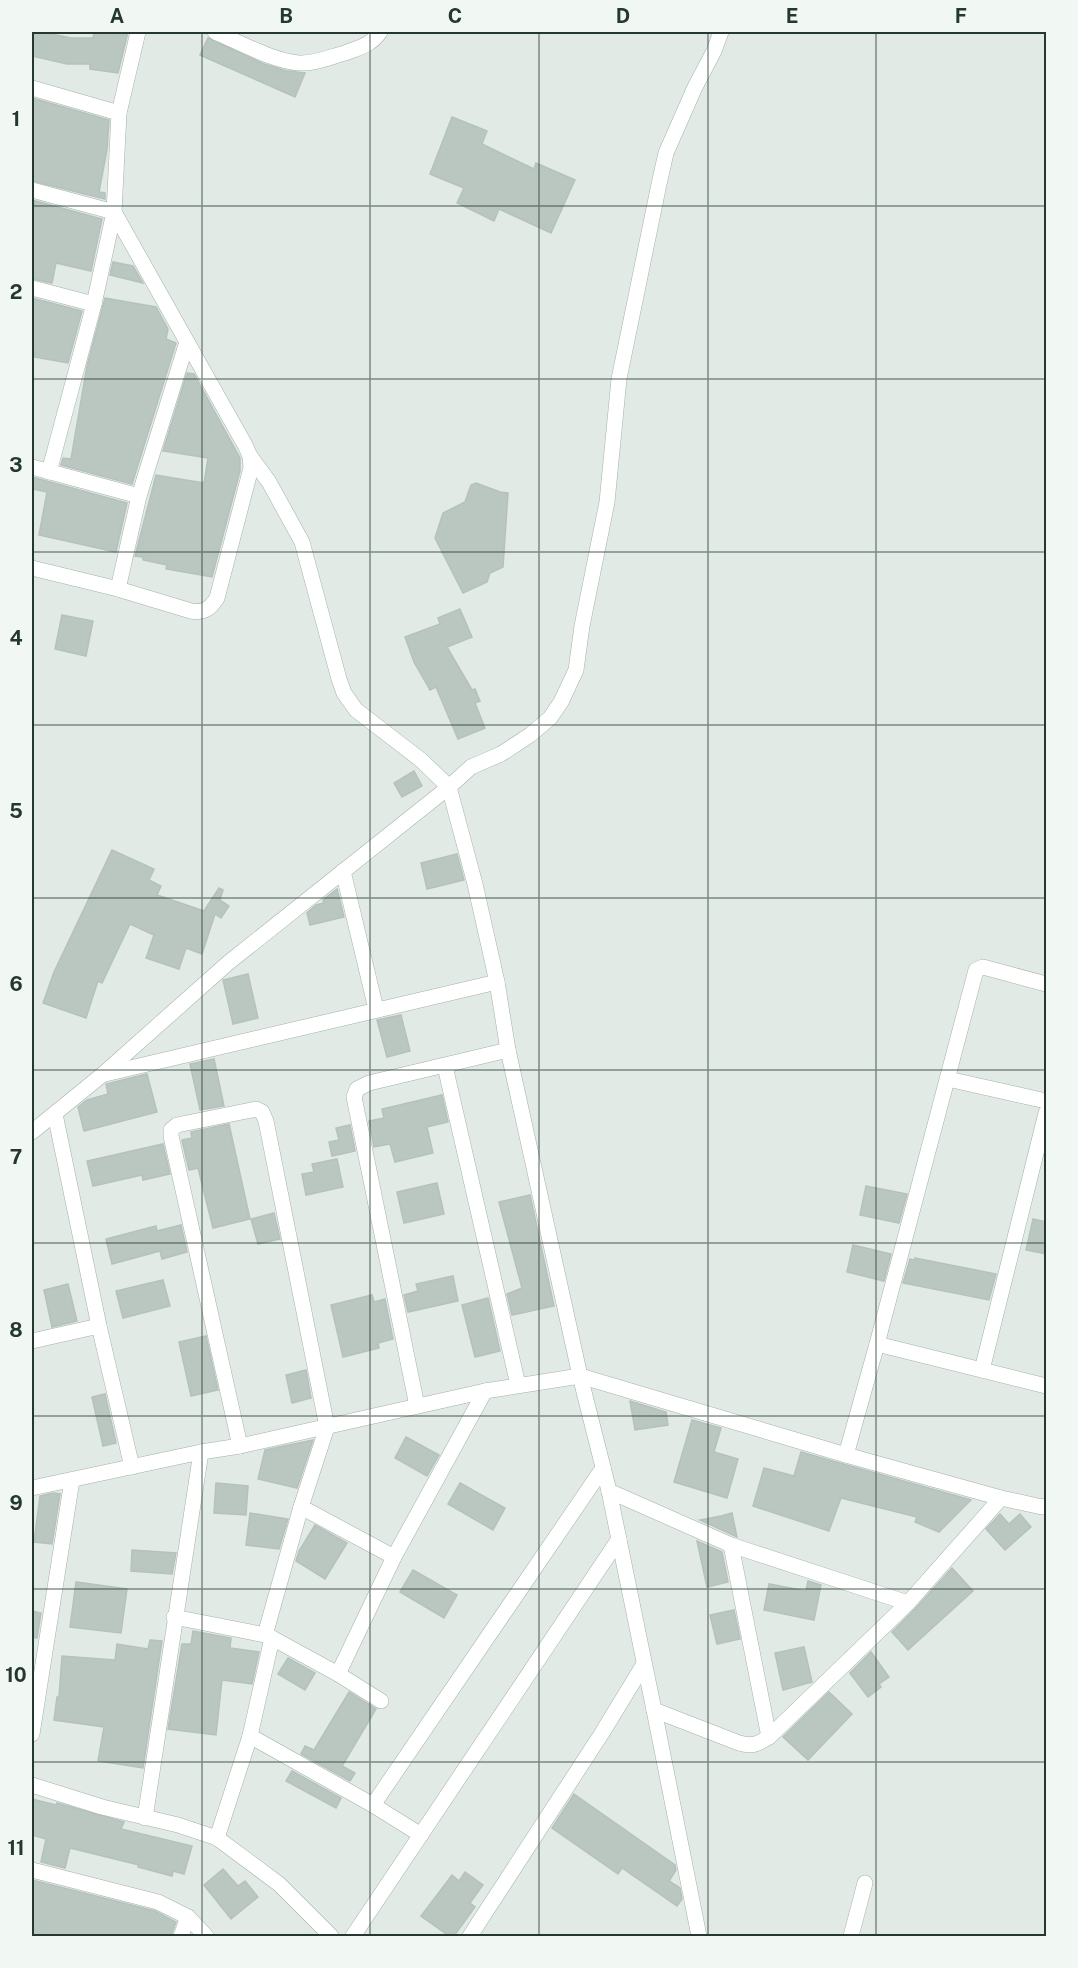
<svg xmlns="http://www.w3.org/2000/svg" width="1078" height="1968" viewBox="0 0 1078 1968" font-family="'Public Sans',sans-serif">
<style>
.building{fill:#bac7c0;stroke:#b5c2bb;stroke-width:1.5}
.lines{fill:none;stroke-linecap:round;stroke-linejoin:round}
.minor-casing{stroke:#a5b1ab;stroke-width:16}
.minor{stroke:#fff;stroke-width:15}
.grid{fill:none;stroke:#243830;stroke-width:1.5;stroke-opacity:0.55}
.neatline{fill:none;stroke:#243830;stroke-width:2}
.grid-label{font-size:20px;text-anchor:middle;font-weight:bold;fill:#243830}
</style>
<rect width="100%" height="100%" fill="#e1eae5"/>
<g class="building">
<path d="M32,32H42L71,38H93L94,32H128L118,73L90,69V64H67L32,56Z"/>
<path d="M208,38L264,64L287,71L305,73L295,97L200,55Z"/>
<path d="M32,98L109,120L107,150L99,192L105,193V199L32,181Z"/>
<path d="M452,117L487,131L482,144L534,169L536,163L575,180L551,233L499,209L494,221L457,203L464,188L430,174Z"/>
<path d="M32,200L102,219L91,271L56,263L52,283L32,279Z"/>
<path d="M113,262L133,266L143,283L110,275Z"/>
<path d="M32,298L82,311L68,363L34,357L35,351L32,350Z"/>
<path d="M105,298L156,307L168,329L166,339L176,343L132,484L61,465L63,458L71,459L87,366Z"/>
<path d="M187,373L194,374L240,458V471L212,577L166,569L167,565L143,560V557L135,556L156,475L204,483L208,458L163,451Z"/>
<path d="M32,477L127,503L116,552L39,535L47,492L32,489Z"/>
<path d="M476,483L500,492L508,493L503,567L490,573L487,582L463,593L435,538L443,513L465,502L471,485Z"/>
<path d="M460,609L472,637L447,647L472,690L475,689L480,701L475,703L485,728L458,739L436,687L430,690L414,662L405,637L440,624L438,618Z"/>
<path d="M62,615L93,621L86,656L55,649Z"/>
<path d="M414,771L422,786L402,797L394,783Z"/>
<path d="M112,850L154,869L149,880L161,886L157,895L204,911L219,888L223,890L220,900L229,906L221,918L215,914L202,954L186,948L179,969L146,958L154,935L130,924L102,983L98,981L86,1018L43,1003L54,972Z"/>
<path d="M457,854L464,880L427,889L421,863Z"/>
<path d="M337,889L344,917L310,925L307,913L316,905L324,903L323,900Z"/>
<path d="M248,974L258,1018L233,1024L223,980Z"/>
<path d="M401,1015L410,1051L387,1057L377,1020Z"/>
<path d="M214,1059L224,1106L200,1110L190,1064Z"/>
<path d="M147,1074L157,1112L84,1131L78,1107L87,1100L108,1094L106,1084Z"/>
<path d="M442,1095L448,1122L427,1127L433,1153L395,1162L390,1144L374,1147L369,1121L384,1118L382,1109Z"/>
<path d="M229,1124L250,1219L213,1228L198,1168L189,1170L182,1140L192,1138L191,1132Z"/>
<path d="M350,1125L355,1151L332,1156L329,1142L339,1140L336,1128Z"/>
<path d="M163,1144L170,1174L143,1180L142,1175L93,1186L87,1161Z"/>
<path d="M337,1159L343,1187L306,1195L302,1174L314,1172L312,1164Z"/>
<path d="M437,1183L444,1214L404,1223L397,1192Z"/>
<path d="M866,1186L907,1194L899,1223L860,1215Z"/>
<path d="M530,1195L554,1306L512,1315L507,1294L522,1288L499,1202Z"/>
<path d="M274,1213L280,1239L258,1244L251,1219Z"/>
<path d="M1033,1219L1047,1222V1254L1026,1250Z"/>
<path d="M181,1225L187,1252L162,1259L160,1251L112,1264L106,1239L156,1226L157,1231Z"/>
<path d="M853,1245L891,1254L884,1281L847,1272Z"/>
<path d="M915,1258L996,1274L989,1300L903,1283L910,1259L915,1260Z"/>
<path d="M453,1276L458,1301L408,1312L404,1295L418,1291L416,1284Z"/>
<path d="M163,1280L170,1306L123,1318L116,1291Z"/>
<path d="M68,1284L77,1321L52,1327L44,1290Z"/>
<path d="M372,1295L374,1302L385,1299L393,1339L378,1343L379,1348L343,1357L331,1305Z"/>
<path d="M488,1298L500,1351L475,1357L462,1305Z"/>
<path d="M206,1336L218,1390L191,1396L179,1342Z"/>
<path d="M306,1370L311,1398L292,1403L286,1375Z"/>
<path d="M105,1394L116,1443L103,1446L92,1397Z"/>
<path d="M630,1401L666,1412L668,1425L635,1430Z"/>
<path d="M692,1420L721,1428L714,1452L738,1459L727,1498L674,1482Z"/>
<path d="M406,1437L439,1455L427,1476L395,1458Z"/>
<path d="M313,1440L297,1488L258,1479L265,1450Z"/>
<path d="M801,1452L843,1464L971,1500L939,1532L915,1522L917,1517L841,1498L829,1531L753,1506L764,1468L794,1476Z"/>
<path d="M216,1483L248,1486L246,1515L214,1513Z"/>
<path d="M460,1483L505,1508L493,1530L448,1504Z"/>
<path d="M53,1493L60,1494L52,1544L34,1542L40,1496Z"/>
<path d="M250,1513L288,1519L279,1549L246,1545Z"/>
<path d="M732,1513L737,1537L700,1520L721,1516Z"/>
<path d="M1000,1514L1009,1524L1020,1514L1031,1527L1005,1550L986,1529Z"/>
<path d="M315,1525L347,1543L325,1579L296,1561L299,1551Z"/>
<path d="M697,1541L722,1552L728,1582L707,1587Z"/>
<path d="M132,1550L176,1553L172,1574L131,1571Z"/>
<path d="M952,1568L973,1591L908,1650L892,1632L915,1609Z"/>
<path d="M413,1570L457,1595L444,1618L400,1592Z"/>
<path d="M808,1581L821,1585L814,1620L764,1610L769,1584L806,1591Z"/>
<path d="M76,1582L127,1589L121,1633L70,1627Z"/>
<path d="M734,1610L740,1639L717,1644L710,1615Z"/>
<path d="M32,1611L41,1613L37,1638L32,1637Z"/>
<path d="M193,1631L231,1638L230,1648L259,1652L252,1684L222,1680L216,1735L168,1729L182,1644H191Z"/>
<path d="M150,1640L162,1641L143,1768L98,1761L104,1727L54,1720L57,1697H59L62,1656L115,1660L117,1644L148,1649Z"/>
<path d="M804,1647L812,1682L783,1690L775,1653Z"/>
<path d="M871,1652L889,1677L879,1684L881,1687L868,1697L850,1673Z"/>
<path d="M288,1658L315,1673L305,1690L278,1674Z"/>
<path d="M349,1692L376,1709L342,1766L355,1773L350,1781L301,1754L305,1746L314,1750Z"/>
<path d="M829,1692L852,1714L808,1760L783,1737Z"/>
<path d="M292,1771L341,1798L336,1808L286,1781Z"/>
<path d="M574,1794L675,1865L676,1870L669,1881L680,1888L682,1899L677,1906L622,1868L618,1874L552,1828Z"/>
<path d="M32,1799L56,1805L57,1803L124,1822L121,1829L192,1846L184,1874L173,1871L172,1876L138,1867L139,1865L70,1848L65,1868L41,1862L46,1839L32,1835Z"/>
<path d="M223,1869L238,1886L245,1881L258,1897L231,1919L204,1885Z"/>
<path d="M465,1872L483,1885L470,1903L475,1907L454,1936H449L421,1916L452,1875L459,1881Z"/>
<path d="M32,1880L155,1911L176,1922L171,1936H32Z"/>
</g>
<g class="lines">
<defs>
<g id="minor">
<path d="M215,32C239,42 273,61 299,63C314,64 330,57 345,53C360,47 370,46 380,32"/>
<path d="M32,88L119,113"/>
<path d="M32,190L114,212L245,445L250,456L251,468L217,598C210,609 204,613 191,611L118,589L32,568"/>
<path d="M32,288L94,304"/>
<path d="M250,456L269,482L302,542L339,679L344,693L356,710L421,760L449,787L471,767L501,754L530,735L550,718L561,702L576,670L582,626L607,502L619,379L659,184L666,153L695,87L714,51L721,32"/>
<path d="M32,467L139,496"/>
<path d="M49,472L94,304L114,212L119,113L138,32"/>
<path d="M118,589L139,496L187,342"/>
<path d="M343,871L376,1009"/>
<path d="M445,1066L518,1385"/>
<path d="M105,1074L497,982"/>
<path d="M948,1079L1046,1101"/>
<path d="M55,1114L99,1326L132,1467"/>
<path d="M32,1132L102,1075L228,963L449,787L475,884L497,982L508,1050L580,1376L609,1491L654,1710L739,1743C752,1747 758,1744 769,1737L908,1603L1001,1498"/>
<path d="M32,1341L99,1326"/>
<path d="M877,1344L1046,1386"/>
<path d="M982,1370L1046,1113"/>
<path d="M417,1406L354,1097L357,1089L369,1083L508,1050"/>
<path d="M846,1455L877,1344L976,970L983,967L1046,984"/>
<path d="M32,1488L201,1452L240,1446L485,1391L580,1376L846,1455L1001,1498L1042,1507L1046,1506"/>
<path d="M609,1491L731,1545L908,1603"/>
<path d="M301,1507L394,1557L485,1391"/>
<path d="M731,1545L769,1737"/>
<path d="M174,1617L265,1635"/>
<path d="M272,1638L338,1674L381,1701"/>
<path d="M338,1674L394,1557"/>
<path d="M654,1710L699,1936"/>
<path d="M32,1734L72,1480"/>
<path d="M250,1736L373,1805L421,1835"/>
<path d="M32,1785L102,1807L178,1825L217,1838L279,1884L331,1936"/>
<path d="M373,1805L603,1468"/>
<path d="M145,1818L201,1452"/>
<path d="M217,1838L250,1736L272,1638L265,1635L301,1507L327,1427L266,1121L262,1112L256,1109L177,1125L171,1130V1136L240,1446"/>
<path d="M32,1870L158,1902L188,1917L206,1936"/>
<path d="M181,1936L188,1917"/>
<path d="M353,1936L619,1539"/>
<path d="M470,1936L602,1733L644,1664"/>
<path d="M851,1936L865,1883"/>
</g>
</defs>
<use href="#minor" class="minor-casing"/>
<use href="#minor" class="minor"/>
</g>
<path class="grid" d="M202,32V1936M370,32V1936M539,32V1936M708,32V1936M876,32V1936M32,206H1046M32,379H1046M32,552H1046M32,725H1046M32,898H1046M32,1070H1046M32,1243H1046M32,1416H1046M32,1589H1046M32,1762H1046"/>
<rect width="1078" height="1968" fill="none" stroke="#f1f7f3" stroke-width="66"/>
<rect x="33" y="33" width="1012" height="1902" class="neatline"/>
<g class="grid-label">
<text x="117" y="23">A</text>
<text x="286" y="23">B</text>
<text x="455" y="23">C</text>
<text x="623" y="23">D</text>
<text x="792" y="23">E</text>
<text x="961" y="23">F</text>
<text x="16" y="126">1</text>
<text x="16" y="299">2</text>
<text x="16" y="472">3</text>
<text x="16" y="645">4</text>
<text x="16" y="818">5</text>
<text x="16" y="991">6</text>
<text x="16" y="1164">7</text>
<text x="16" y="1337">8</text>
<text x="16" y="1510">9</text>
<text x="16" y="1682">10</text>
<text x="16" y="1855">11</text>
</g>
</svg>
